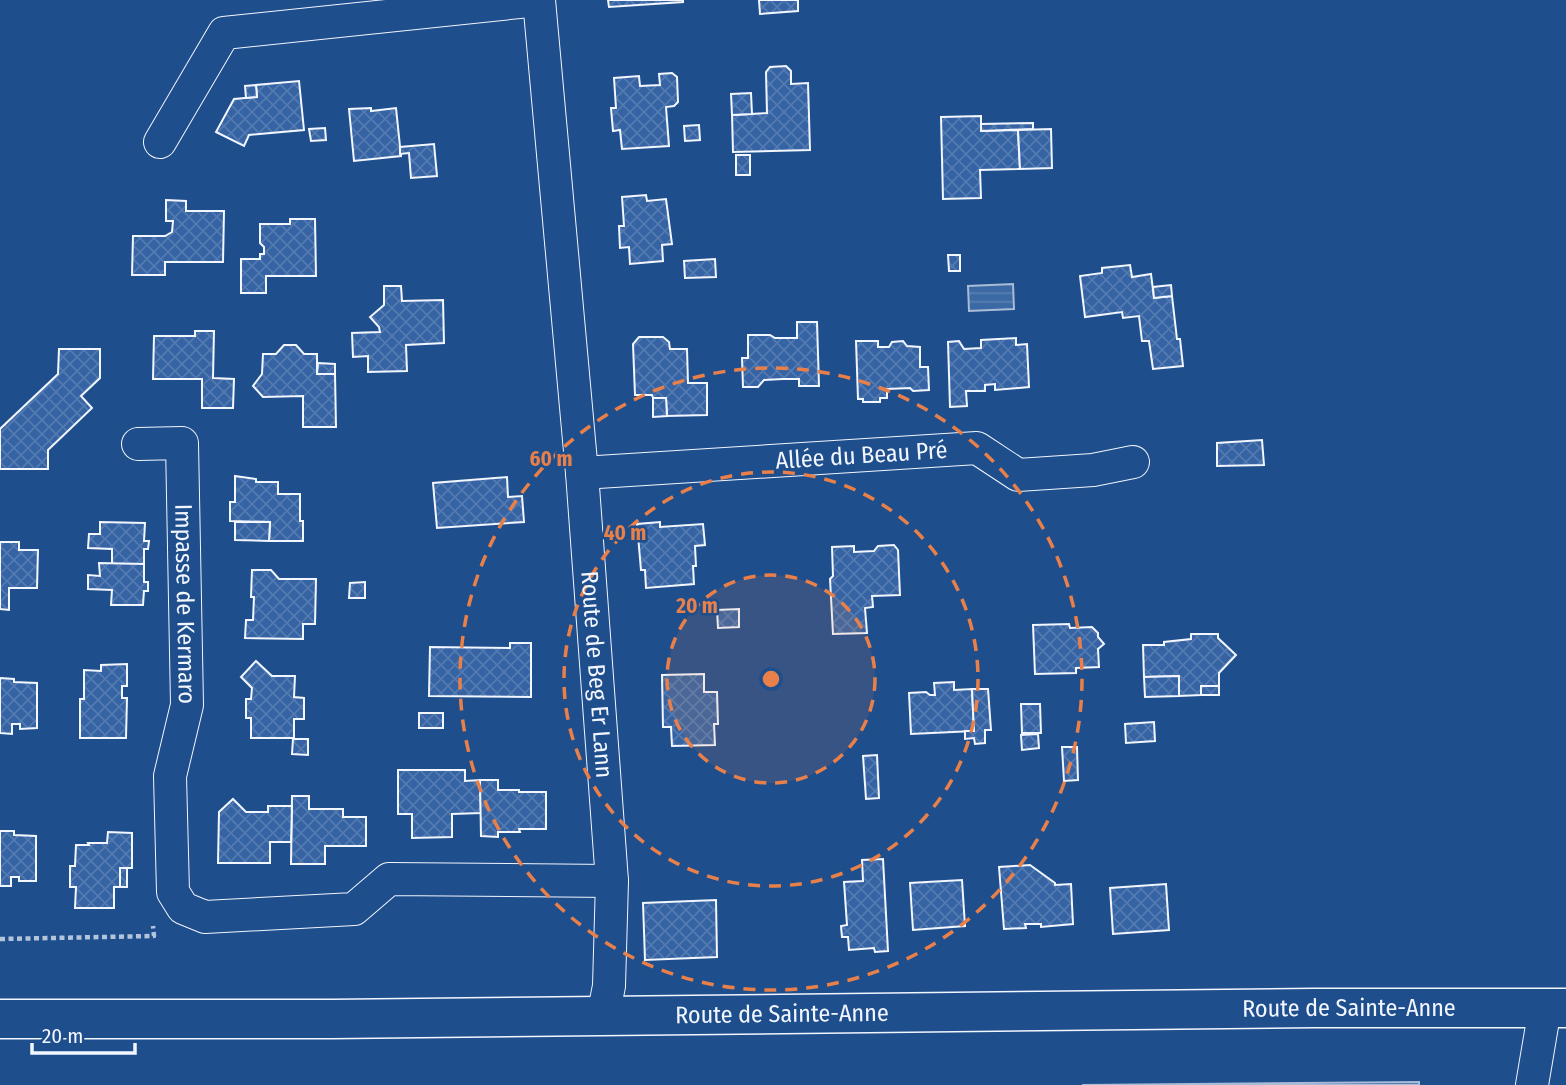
<svg xmlns="http://www.w3.org/2000/svg" width="1566" height="1085" viewBox="0 0 1566 1085" font-family="'Fira Sans Condensed',sans-serif">
<style>
.water{fill:url(#water-rules);stroke:#a8bbd7;stroke-width:2}
.building{fill:url(#building-cross-hatch);stroke:#f2f6ff;stroke-width:2}
.lines{fill:none;stroke-linecap:round;stroke-linejoin:round}
.street-casing{stroke:#f2f6ff;stroke-width:34}
.secondary-casing{stroke:#f2f6ff;stroke-width:41}
.path{stroke:#b3c4dc;stroke-width:4.5;stroke-dasharray:5 3.5;stroke-linecap:butt}
.street{stroke:#1f4e8c;stroke-width:32}
.secondary{stroke:#1f4e8c;stroke-width:38}
.ring{fill:none;stroke:#ea8049;stroke-width:3.5;stroke-dasharray:12 9}
.labels{text-anchor:middle;dominant-baseline:central;stroke-width:5;stroke-linejoin:round;paint-order:stroke}
.street-label{font-size:24px;fill:#f2f6ff;stroke:#1f4e8c}
.centre{fill:#ea8049;stroke:#1f4e8c;stroke-width:3.5}
.ring-label{font-size:21px;text-anchor:middle;font-weight:bold;fill:#ea8049;stroke:#1f4e8c;stroke-width:5;stroke-linejoin:round;paint-order:stroke}
</style>
<defs>
<pattern id="water-rules" width="6" height="5" patternUnits="userSpaceOnUse" patternTransform="scale(1.75)"><rect width="6" height="5" fill="#3b69a3"/><path d="M0 2.5h6" fill="none" stroke="#587fb1"/></pattern>
<pattern id="building-cross-hatch" width="8" height="8" patternUnits="userSpaceOnUse" patternTransform="scale(1.75)"><rect width="8" height="8" fill="#3563a3"/><path d="M0 0l8 8M0 8l8-8" fill="none" stroke="#537ab1"/></pattern>
</defs>
<rect width="100%" height="100%" fill="#1f4e8c"/>
<g class="water">
<path d="M1013,284L1014,309L969,311L968,286Z"/>
<path d="M1419,1082V1085H1082Z"/>
</g>
<g class="building">
<path d="M608,0H683V2L609,7Z"/>
<path d="M759,0H798V11L760,14Z"/>
<path d="M786,66L791,71V84L808,83L810,150L733,152L732,115L767,113L766,72L770,67Z"/>
<path d="M672,73L677,77L678,102L674,106L666,107L669,146L622,149L620,130L613,131L611,108H616L614,78L639,76L640,86L660,85L659,74Z"/>
<path d="M299,81L304,130L249,135L244,146L216,132L234,99L257,97L256,85Z"/>
<path d="M256,85L257,97L246,98L245,86Z"/>
<path d="M751,93L752,114L732,115L731,94Z"/>
<path d="M371,108V111L396,108L401,156L354,161L349,109Z"/>
<path d="M981,116V131L1018,130L1020,169L980,170L981,198L943,199L941,117Z"/>
<path d="M1033,123V129L981,131V124Z"/>
<path d="M699,125L700,140L685,141L684,126Z"/>
<path d="M325,128L326,140L311,141L309,129Z"/>
<path d="M1051,129L1052,168L1020,169L1018,130Z"/>
<path d="M434,144L437,176L411,178L409,153L400,154V147Z"/>
<rect x="736" y="155" width="14" height="20"/>
<path d="M646,195L647,201L666,199L672,244L662,245L663,261L630,264L629,247L620,248L619,226H624L622,197Z"/>
<path d="M166,200L186,201V211H224L223,262H165V275H132L133,236H165L172,232L173,221H166Z"/>
<path d="M290,219H315L316,276H266V293H241V259H260V254H264V247L260,243V224H290Z"/>
<path d="M948,255H960V271H949Z"/>
<path d="M715,259L716,277L685,278L684,261Z"/>
<path d="M1130,265L1132,277L1151,274L1154,298L1172,296L1177,339H1180L1183,366L1153,369L1149,341H1142L1139,316L1123,318L1122,312L1085,317L1080,276L1102,273V268Z"/>
<path d="M1171,285L1172,296L1154,298L1153,287Z"/>
<path d="M384,286H401L402,301L443,300L444,343L406,345L407,371L368,372V356L353,357L352,333L380,332L379,327L370,317L384,305Z"/>
<path d="M797,322H817L819,386H799V379H783L764,380L758,387H743L742,358H748V335H770L775,338H797Z"/>
<path d="M195,331H214L213,378L234,379L233,408H202V379H153L154,336H195Z"/>
<path d="M639,337H663L669,342L670,349H687L688,383H707V415L667,416L666,398H653L652,395H635L633,344Z"/>
<path d="M1016,338V345L1027,344L1029,387L995,390V384L985,385V391H966L967,406L950,407L948,342L959,341L964,349L981,348V340Z"/>
<path d="M856,341H878V347H889L892,342L903,341L907,346L920,347V367H928L929,390L913,391L910,388L887,389V398H880V402H863V399H858Z"/>
<path d="M284,345H296L304,354H317V374H335L336,427H303V396L263,397L253,386L262,374L263,354H276Z"/>
<path d="M59,349H100V378L81,396L92,408L48,450V469H0V429L58,374Z"/>
<path d="M318,363L335,364V374H317Z"/>
<path d="M653,398H666L667,416L653,417Z"/>
<path d="M1262,440L1264,465L1217,466V443Z"/>
<path d="M235,476L256,479V482H278V494H300V521H303V541H269L270,522L230,521V502H235Z"/>
<path d="M507,477L508,497L522,496L524,522L437,528L433,483Z"/>
<path d="M100,522L145,523L144,541H149L148,549H144V564H112V549L88,548L89,534H100Z"/>
<path d="M235,522H270L269,541L235,540Z"/>
<path d="M660,522V527L703,524L705,545L695,546L696,566H693L694,584L646,588L645,570H641L637,524Z"/>
<path d="M0,542H19V550H38L37,588H9V610L0,609Z"/>
<path d="M894,545L898,550L900,595L872,596L873,607L865,608L867,633L833,634L830,579L833,576L832,547L854,546V552L874,551L878,546Z"/>
<path d="M99,563L144,564V582H148V591H144L143,605H111L112,590L88,589V575L100,576Z"/>
<path d="M252,570H271L279,579H316L315,624H303V639L245,638L246,620H253L254,597H251Z"/>
<path d="M365,582V598H349L350,583Z"/>
<path d="M739,609V627L718,628L717,610Z"/>
<path d="M1069,624L1070,628L1092,627L1098,633V637L1104,644L1098,649L1099,667L1076,668V673L1035,674L1033,625Z"/>
<path d="M1191,634H1218V638L1236,655L1219,673V686H1201V695L1179,696V676L1144,677L1143,645H1164V642L1191,639Z"/>
<path d="M510,643H531V697L429,696L430,647L510,648Z"/>
<path d="M256,661L272,676H295L294,697L304,698V719H294V738H251V718H246V699H251L252,688L241,677Z"/>
<path d="M127,664V686H122V698H127L126,738H80V699H84V670L101,671V665Z"/>
<path d="M704,674V692H717L718,724H714L715,745L672,746L671,727H663L662,675Z"/>
<path d="M1179,676V696L1145,697L1144,677Z"/>
<path d="M0,678L14,679V682L37,683V728L20,729V724H12V734L0,733Z"/>
<path d="M954,682V690L972,689L974,731L911,734L909,693L926,692L930,695H935L934,683Z"/>
<rect x="1201" y="686" width="18" height="9"/>
<path d="M972,689H988L991,730H985V743L975,744L974,738L965,739V731H974Z"/>
<path d="M1021,704H1040L1041,733H1022Z"/>
<rect x="419" y="713" width="24" height="15"/>
<path d="M1154,722L1155,741L1126,743L1125,724Z"/>
<path d="M1038,734L1039,748L1022,750L1021,735Z"/>
<path d="M293,739H308V755L292,754Z"/>
<path d="M1062,747H1077L1078,780L1064,781Z"/>
<path d="M877,755L879,798L866,799L863,756Z"/>
<path d="M398,770H465V781L480,780L481,813L452,814V837L412,838V814H398Z"/>
<path d="M480,780H498V790H519V792H546V829H519L520,832H498V837L481,836Z"/>
<path d="M292,796H309V809H343V817H366V846H325V864H291Z"/>
<path d="M233,799L246,812H268V806H292L291,842H270V863H218L219,812Z"/>
<path d="M0,831H14V835L36,836V881H19V877H11V886H0Z"/>
<path d="M108,832L132,833V868H120V887H114V908H75L76,887H70V866H75L76,845H89L88,843H107Z"/>
<path d="M883,859L888,951L875,952L874,948L849,950L848,937H842L841,926L847,925L844,882L863,881L862,860Z"/>
<path d="M1030,865L1055,883V885L1071,884L1073,924L1041,927V924H1025L1026,928L1004,929L999,867Z"/>
<rect x="120" y="868" width="7" height="19"/>
<path d="M962,880L965,926L913,930L910,883Z"/>
<path d="M1166,884L1169,930L1113,934L1110,888Z"/>
<path d="M716,900L717,957L645,960L643,903Z"/>
</g>
<g class="lines">
<defs>
<g id="street">
<path id="s1" d="M539,0L582,473L612,881L609,986L603,1016"/>
<path d="M160,142L224,33L539,0"/>
<path id="s2" d="M138,444L182,443L187,705L170,776L173,892L183,908L205,917L354,909L389,879L612,881"/>
<path id="s3" d="M582,473L977,448L1018,475L1093,470L1133,462"/>
<path d="M1532,1085L1545,1008"/>
</g>
<g id="secondary">
<path id="s4" d="M0,1019H332L1314,1008H1566"/>
</g>
</defs>
<use href="#street" class="street-casing"/>
<use href="#secondary" class="secondary-casing"/>
<path class="path" d="M0,939L154,936L153,926"/>
<use href="#street" class="street"/>
<use href="#secondary" class="secondary"/>
</g>
<circle cx="771" cy="679" r="104" fill="#ea8049" fill-opacity=".12"/>
<g class="ring">
<circle cx="771" cy="679" r="104"/>
<circle cx="771" cy="679" r="207"/>
<circle cx="771" cy="679" r="311"/>
</g>
<g class="labels">
<g class="street-label">
<text stroke="none"><textPath href="#s3" startOffset="280">Allée du Beau Pré</textPath></text>
<text stroke="none"><textPath href="#s2" startOffset="205">Impasse de Kermaro</textPath></text>
<text stroke="none"><textPath href="#s1" startOffset="677">Route de Beg Er Lann</textPath></text>
<text stroke="none"><textPath href="#s4" startOffset="1349">Route de Sainte-Anne</textPath></text>
<text stroke="none"><textPath href="#s4" startOffset="782">Route de Sainte-Anne</textPath></text>
</g>
</g>
<circle cx="771" cy="679" r="10" class="centre"/>
<g class="ring-label">
<text x="551" y="466">60 m</text>
<text x="625" y="540">40 m</text>
<text x="697" y="613">20 m</text>
</g>
<path d="M32 1043v10h103v-10" fill="none" stroke="#f2f6ff" stroke-width="3.5"/>
<text x="42" y="1043" font-size="21" fill="#f2f6ff" stroke="#1f4e8c" stroke-width="5" paint-order="stroke">20 m</text>
</svg>
